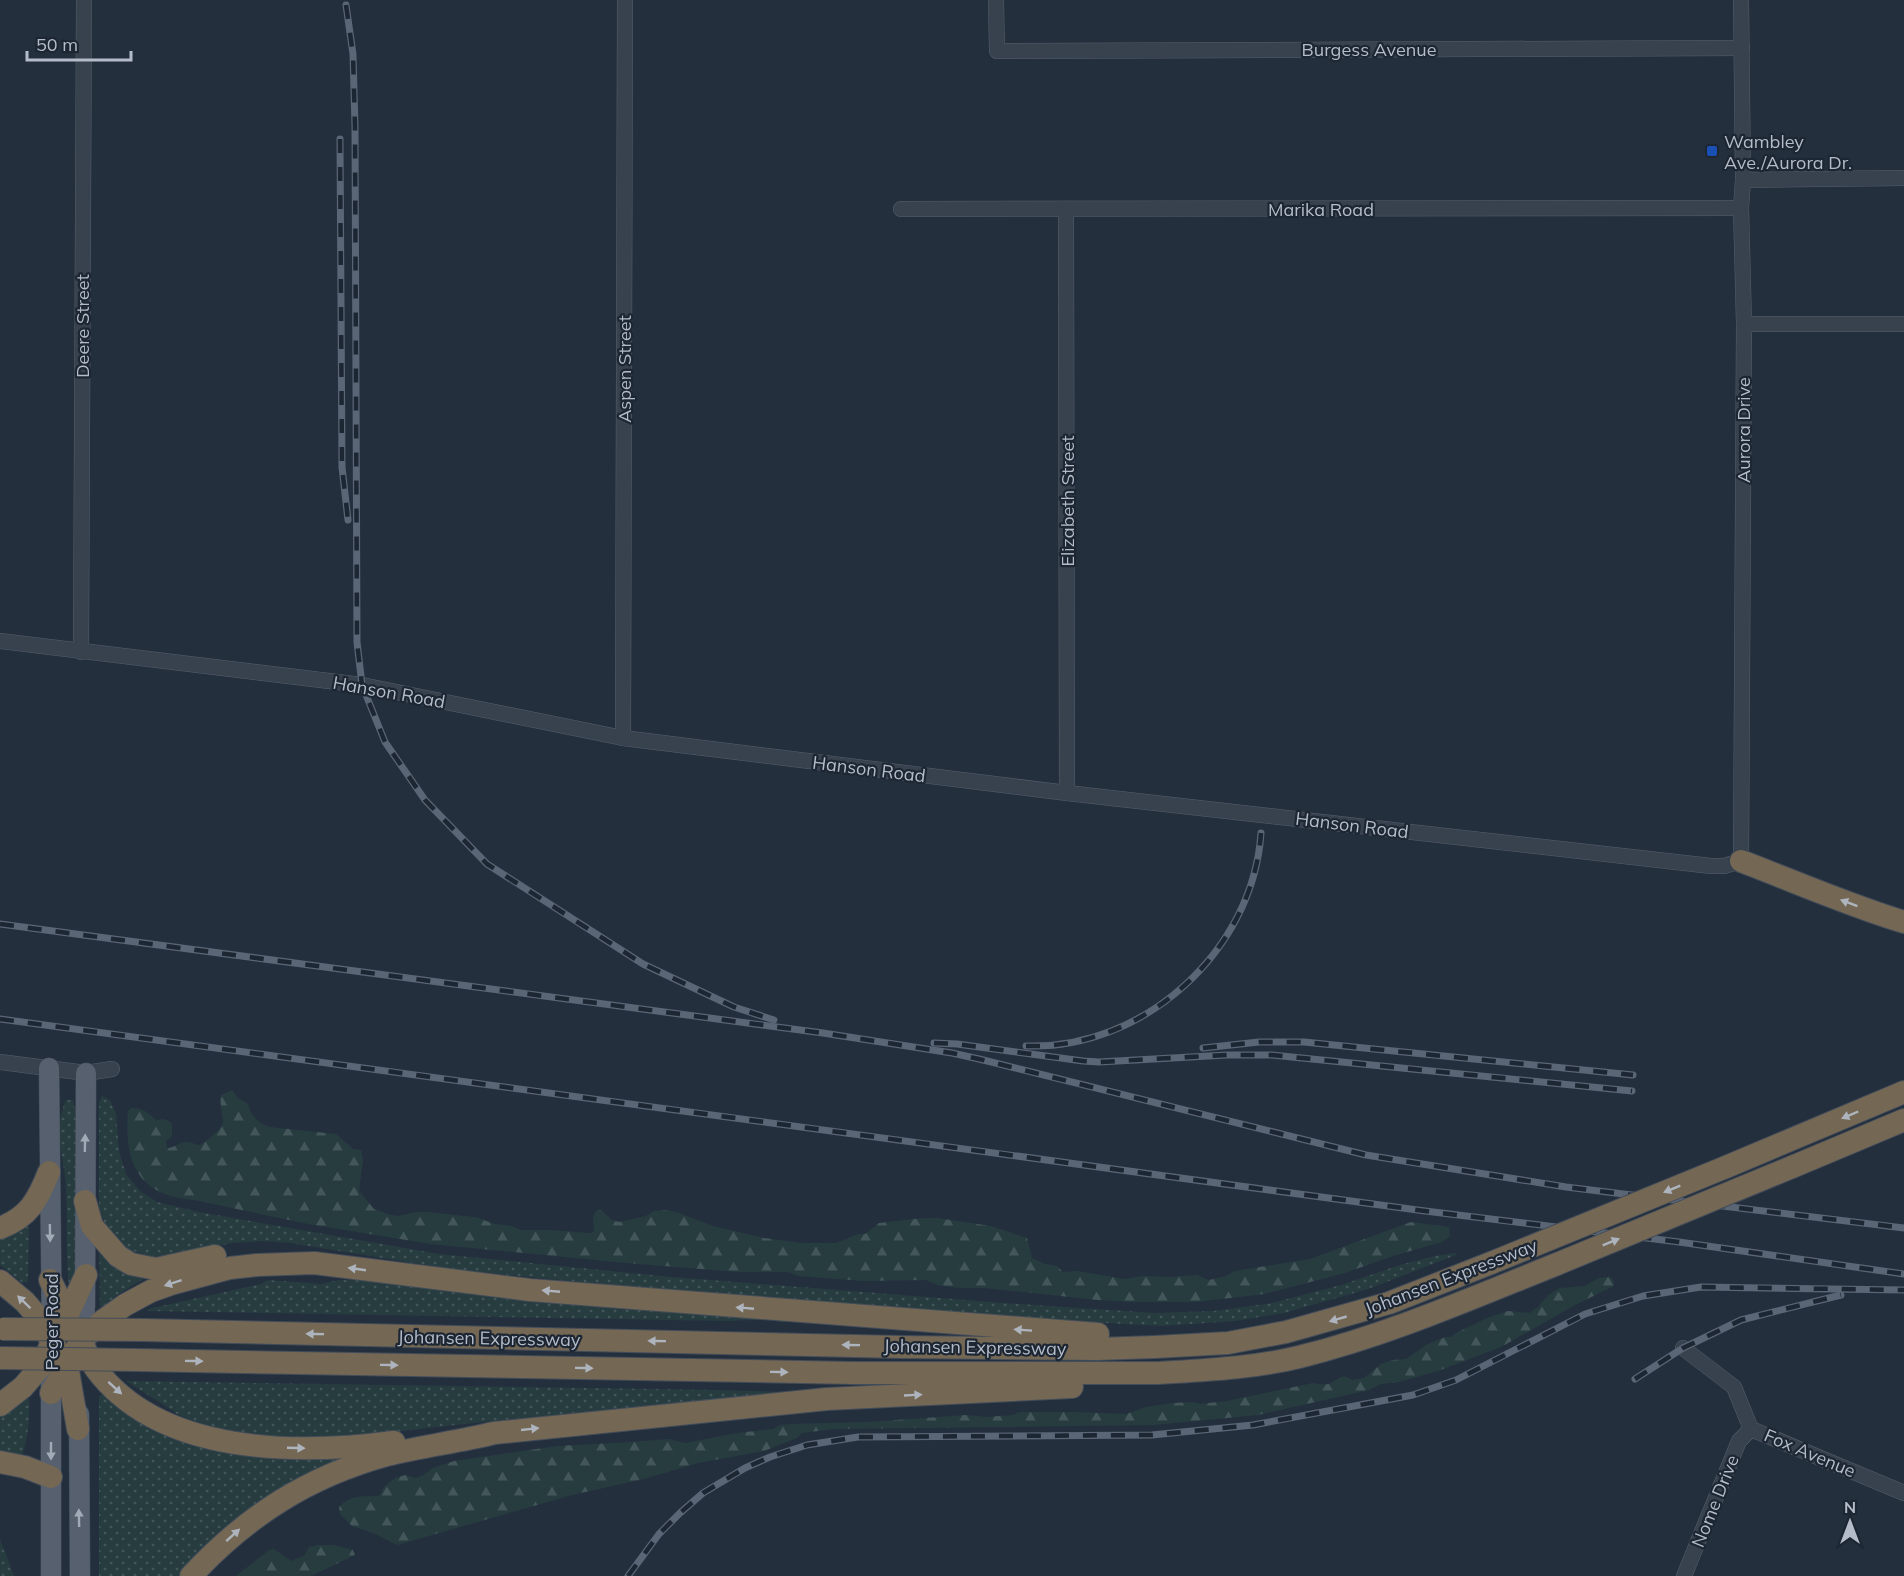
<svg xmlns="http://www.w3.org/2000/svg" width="1904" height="1576" viewBox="0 0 1904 1576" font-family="Mulish,sans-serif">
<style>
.green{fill:url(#green-dots)}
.forest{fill:url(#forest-firs)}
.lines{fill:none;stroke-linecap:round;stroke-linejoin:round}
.minor-casing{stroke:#565f6c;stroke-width:16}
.major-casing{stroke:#414a57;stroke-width:21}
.highway-casing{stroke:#434c59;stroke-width:24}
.minor{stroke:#38414e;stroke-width:15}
.major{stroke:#56606e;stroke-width:20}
.highway{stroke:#746855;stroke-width:22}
.rail-casing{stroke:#5a6575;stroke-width:7}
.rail{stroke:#1d2633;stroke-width:4.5;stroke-dasharray:14;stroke-linecap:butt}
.highway-bridge-casing{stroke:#434c59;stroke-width:24;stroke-linecap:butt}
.highway-bridge{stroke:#746855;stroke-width:22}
.oneway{fill:#aeb4bd}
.oneway2{fill:#a1aab7}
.transit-dot{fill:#1a4fb4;stroke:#1d2633;stroke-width:2}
.labels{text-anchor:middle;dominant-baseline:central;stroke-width:4.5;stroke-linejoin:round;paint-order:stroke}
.street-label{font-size:18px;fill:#b4bcc9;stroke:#1d2633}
.poi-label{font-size:18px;fill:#b4bcc9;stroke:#1d2633;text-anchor:start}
</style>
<defs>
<pattern id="green-dots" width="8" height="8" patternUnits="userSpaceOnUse" patternTransform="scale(1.5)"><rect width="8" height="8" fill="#263c3f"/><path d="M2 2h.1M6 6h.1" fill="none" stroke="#435659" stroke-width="1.8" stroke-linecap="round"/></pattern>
<pattern id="forest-firs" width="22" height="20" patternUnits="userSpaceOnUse" patternTransform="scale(1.5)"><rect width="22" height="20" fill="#263c3f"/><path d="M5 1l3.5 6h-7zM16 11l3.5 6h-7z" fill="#435659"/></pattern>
</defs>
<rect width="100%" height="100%" fill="#242f3e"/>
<g class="green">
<path d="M102,1096L110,1100L116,1114L119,1151L126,1174L140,1191L157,1202L199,1212L439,1254L672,1277L1004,1303L1155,1313L1214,1311L1272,1303L1341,1285L1400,1265L1435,1256L1455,1253L1456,1255L1368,1289L1284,1313L1235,1321L1161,1326L1069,1321L589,1283L451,1269L290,1243L263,1241L232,1243L179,1254L151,1257L125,1248L106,1228L99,1207V1103Z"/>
<path d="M66,1100H73L76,1115L77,1254L76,1272L70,1294C65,1258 68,1223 66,1187C64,1154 52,1133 66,1100Z"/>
<path d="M23,1226L29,1227L28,1282L23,1283L0,1265V1237Z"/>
<path d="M99,1250L141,1275L143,1279L117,1295L102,1308L100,1306Z"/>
<path d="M268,1280L322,1284L339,1280L402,1281L819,1322H778L777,1319L729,1321L148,1311V1309L261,1284Z"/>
<path d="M126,1381L716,1390L786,1392C688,1402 591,1412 493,1421C395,1430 266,1456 175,1413V1412Z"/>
<path d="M102,1394H107L138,1418L363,1453L203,1550L179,1576H99V1397Z"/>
<path d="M24,1398L29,1399C30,1418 28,1435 23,1453L21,1455L0,1451V1414Z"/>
<path d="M0,1539L14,1576H0Z"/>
</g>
<g class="forest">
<path d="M232,1090L238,1098L248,1104C251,1116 258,1123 269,1127L336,1134L353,1149L361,1150L363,1160L359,1191L374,1209L391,1215L398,1216L416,1212H427L475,1217L495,1224L512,1226L521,1230H550L590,1233L594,1231L593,1217L596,1211L601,1210L612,1220L619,1222L646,1216L654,1211L665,1210L676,1212L713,1226L764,1238L802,1243H836L858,1234H865L879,1223L923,1218H937L991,1226L1027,1238L1032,1258L1045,1264L1057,1266L1063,1272L1077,1271L1125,1279L1143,1276L1170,1277L1197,1275L1209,1280L1226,1276L1235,1271L1310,1259L1411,1222L1449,1227L1450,1236L1442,1242L1393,1256L1345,1273L1264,1294L1196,1302H1134L1098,1300L984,1288H959L938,1285L926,1280L864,1281L799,1276L787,1272H739L626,1263L431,1244L308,1224L194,1200C138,1196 124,1163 128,1111L131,1108C143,1108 147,1112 156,1120L164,1119L172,1123V1136L166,1141L167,1148C174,1148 178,1143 185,1142C191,1141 194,1145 199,1145C203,1145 222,1128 223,1123C224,1119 219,1105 221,1095Z"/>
<path d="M1610,1277L1613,1280L1614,1286L1575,1305L1501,1347L1438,1371L1399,1382L1381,1384L1369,1390L1258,1415L1154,1425L833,1429L802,1433L797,1438L764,1451L698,1463L644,1479L576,1494L397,1545L373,1533L352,1526L340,1514L339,1507C350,1495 364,1496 379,1496L385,1486L395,1478L405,1475L416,1478L422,1476L433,1468L454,1461L557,1446L631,1442L669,1439L685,1443L737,1433L773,1429L780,1425L789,1424L868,1422L966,1415L987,1417L1012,1415L1019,1412H1073L1126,1414L1146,1407L1172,1403L1193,1402L1200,1404L1227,1401L1313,1383C1318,1384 1324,1385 1329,1384C1339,1380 1341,1372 1352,1380L1364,1378L1381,1364L1393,1360L1406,1359L1426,1345L1445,1337H1451L1456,1333L1487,1318L1508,1311L1529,1313L1538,1307L1548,1295L1560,1288L1584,1286L1599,1278Z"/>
<path d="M318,1545H334L353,1550L355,1555L311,1576H236L269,1550L274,1549L291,1561L304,1556L309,1547Z"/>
</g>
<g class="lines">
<defs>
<g id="minor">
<path d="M996,0L997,51L1742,48"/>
<path d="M1743,180L1904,178"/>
<path d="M901,209L1741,208"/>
<path d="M1066,210L1067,793"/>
<path d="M1744,324H1904"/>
<path d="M0,641L362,685L623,738L1067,793L1711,866H1724L1741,861L1744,324L1741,208L1743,180L1741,0"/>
<path d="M81,652L84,0"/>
<path d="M623,738L625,0"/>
<path d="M0,1062L86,1073L112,1069"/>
<path d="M1683,1348L1734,1387L1751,1429L1904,1493"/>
<path d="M1684,1576L1739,1441L1751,1429"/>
</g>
<g id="major">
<path d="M49,1068L52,1344"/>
<path d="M81,1345L85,1306L86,1073"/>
<path d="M51,1380V1576"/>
<path d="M79,1414L80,1576"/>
</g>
<g id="highway">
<path d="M1741,861C1796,882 1848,905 1904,922"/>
<path d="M1726,1167L1904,1092"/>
<path d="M1792,1167L1904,1120"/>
<path d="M85,1201L92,1226L118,1256L131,1264L156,1269L215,1256"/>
<path d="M0,1228C29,1217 38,1200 49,1172"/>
<path d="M50,1280C57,1293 63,1307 69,1321C73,1330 79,1337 83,1345C87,1353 91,1362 96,1369C160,1455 298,1455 394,1442"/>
<path d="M0,1281L25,1302L37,1316L52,1342L67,1365L78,1429"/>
<path d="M143,1330L901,1347L1097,1349L1155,1347L1228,1343L1286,1332L1389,1303L1491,1263"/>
<path d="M136,1360L854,1373H1159C1206,1370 1254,1368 1299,1357C1388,1335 1472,1298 1557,1264"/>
<path d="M51,1393L81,1341L101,1322L125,1305L151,1291L171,1284L230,1268L257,1265L314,1263L530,1290L1098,1334"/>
<path d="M0,1405L23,1387L42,1365L52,1342L67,1316L86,1275"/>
<path d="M0,1462L25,1467L51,1477"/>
<path d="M191,1576C247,1516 307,1477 387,1455C422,1446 458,1442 494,1433L827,1399L1072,1387"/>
</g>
</defs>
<use href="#minor" class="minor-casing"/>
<use href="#major" class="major-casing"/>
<use href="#highway" class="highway-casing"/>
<use href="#minor" class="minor"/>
<use href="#major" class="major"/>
<use href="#highway" class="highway"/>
<defs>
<g id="rail">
<path d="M346,5L353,54L355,127L357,642L362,685L385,742L425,800L487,864L643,964L734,1007L774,1020"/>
<path d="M340,139L342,467L348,520"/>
<path d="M0,924L823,1033L952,1053L979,1059L1366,1155L1566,1187L1904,1228"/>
<path d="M0,1019L1425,1211L1679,1242L1904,1274"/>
<path d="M934,1043L957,1044L1083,1061L1099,1062L1227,1055H1272L1632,1091"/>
<path d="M1026,1046C1144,1050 1253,951 1261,833"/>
<path d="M1203,1048L1259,1042H1304L1633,1075"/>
<path d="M1635,1379L1683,1348L1741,1320L1841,1295"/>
<path d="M628,1576L659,1534L680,1513L703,1493L745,1468L770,1457L807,1445L858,1437L1152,1435L1253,1425L1413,1395L1456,1380L1585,1314L1643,1296L1701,1287L1904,1290"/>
</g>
</defs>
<use href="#rail" class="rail-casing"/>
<use href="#rail" class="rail"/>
<defs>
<g id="highway-bridge">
<path d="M1491,1263L1726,1167"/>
<path d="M1557,1264L1792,1167"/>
<path d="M2,1329L143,1330"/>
<path d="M0,1358L136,1360"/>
</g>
</defs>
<use href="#highway-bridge" class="highway-bridge-casing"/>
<use href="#highway-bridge" class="highway-bridge"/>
</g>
<defs><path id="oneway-solid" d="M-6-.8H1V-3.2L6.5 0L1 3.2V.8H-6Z" transform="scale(1.5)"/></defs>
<g class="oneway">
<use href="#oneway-solid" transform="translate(1849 903) rotate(-159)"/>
<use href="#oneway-solid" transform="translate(1850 1115) rotate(157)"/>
<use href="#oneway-solid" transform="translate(1672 1189) rotate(158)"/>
<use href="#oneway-solid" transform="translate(1611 1242) rotate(-22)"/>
<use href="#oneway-solid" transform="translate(357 1269) rotate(-172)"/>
<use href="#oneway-solid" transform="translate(173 1283) rotate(162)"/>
<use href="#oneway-solid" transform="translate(551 1291) rotate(-175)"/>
<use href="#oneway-solid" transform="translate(24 1302) rotate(-136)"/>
<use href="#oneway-solid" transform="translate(745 1308) rotate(-175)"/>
<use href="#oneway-solid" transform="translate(1338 1319) rotate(164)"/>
<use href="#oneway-solid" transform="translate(1023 1330) rotate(-176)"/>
<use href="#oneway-solid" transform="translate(315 1334) rotate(-179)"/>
<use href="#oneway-solid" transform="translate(657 1341) rotate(-179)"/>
<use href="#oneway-solid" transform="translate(851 1345) rotate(-179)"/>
<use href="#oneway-solid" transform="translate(194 1361) rotate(1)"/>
<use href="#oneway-solid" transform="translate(389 1365) rotate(1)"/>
<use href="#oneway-solid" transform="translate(584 1368) rotate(1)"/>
<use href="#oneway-solid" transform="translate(779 1372) rotate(1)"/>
<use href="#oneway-solid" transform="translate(115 1388) rotate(42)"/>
<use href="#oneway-solid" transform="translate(913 1395) rotate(-3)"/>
<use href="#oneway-solid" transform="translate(530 1429) rotate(-6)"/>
<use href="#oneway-solid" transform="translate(296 1448) rotate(2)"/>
<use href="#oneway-solid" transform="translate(233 1535) rotate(-42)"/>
</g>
<g class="oneway2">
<use href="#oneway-solid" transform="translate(85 1143) rotate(-89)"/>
<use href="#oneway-solid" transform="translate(50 1233) rotate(89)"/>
<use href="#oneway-solid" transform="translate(51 1451) rotate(90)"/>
<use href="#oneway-solid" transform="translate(79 1518) rotate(-91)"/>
</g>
<rect class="transit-dot" x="1706" y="145" width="12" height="12" rx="3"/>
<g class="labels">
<g class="street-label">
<text x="1369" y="49">Burgess Avenue</text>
<text x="1321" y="209">Marika Road</text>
<text transform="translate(82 326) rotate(-90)">Deere Street</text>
<text transform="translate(624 369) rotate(-90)">Aspen Street</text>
<text transform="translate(1743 430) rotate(-90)">Aurora Drive</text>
<text transform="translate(1067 501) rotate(-90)">Elizabeth Street</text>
<text transform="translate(389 692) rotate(10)">Hanson Road</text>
<text transform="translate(869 769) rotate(7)">Hanson Road</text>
<text transform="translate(1352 825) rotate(7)">Hanson Road</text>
<text transform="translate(1451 1277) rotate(-21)">Johansen Expressway</text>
<text transform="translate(51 1322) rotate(-90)">Peger Road</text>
<text transform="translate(489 1338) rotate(1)">Johansen Expressway</text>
<text transform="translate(975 1347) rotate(1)">Johansen Expressway</text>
<text transform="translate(1810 1453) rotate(23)">Fox Avenue</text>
<text transform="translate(1715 1501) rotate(-68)">Nome Drive</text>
</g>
<g class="poi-label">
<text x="1724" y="141">Wambley<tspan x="1724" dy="21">Ave./Aurora Dr.</tspan></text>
</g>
</g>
<g transform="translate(1850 1522)" stroke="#1d2633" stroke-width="4.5" paint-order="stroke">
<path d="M0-4.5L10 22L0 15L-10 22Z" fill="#b4bcc9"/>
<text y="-9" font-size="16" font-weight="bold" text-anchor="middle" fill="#b4bcc9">N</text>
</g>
<path d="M27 51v9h104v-9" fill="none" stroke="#b4bcc9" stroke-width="3"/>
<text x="36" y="51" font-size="18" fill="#b4bcc9" stroke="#1d2633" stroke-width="4.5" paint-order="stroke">50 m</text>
</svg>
